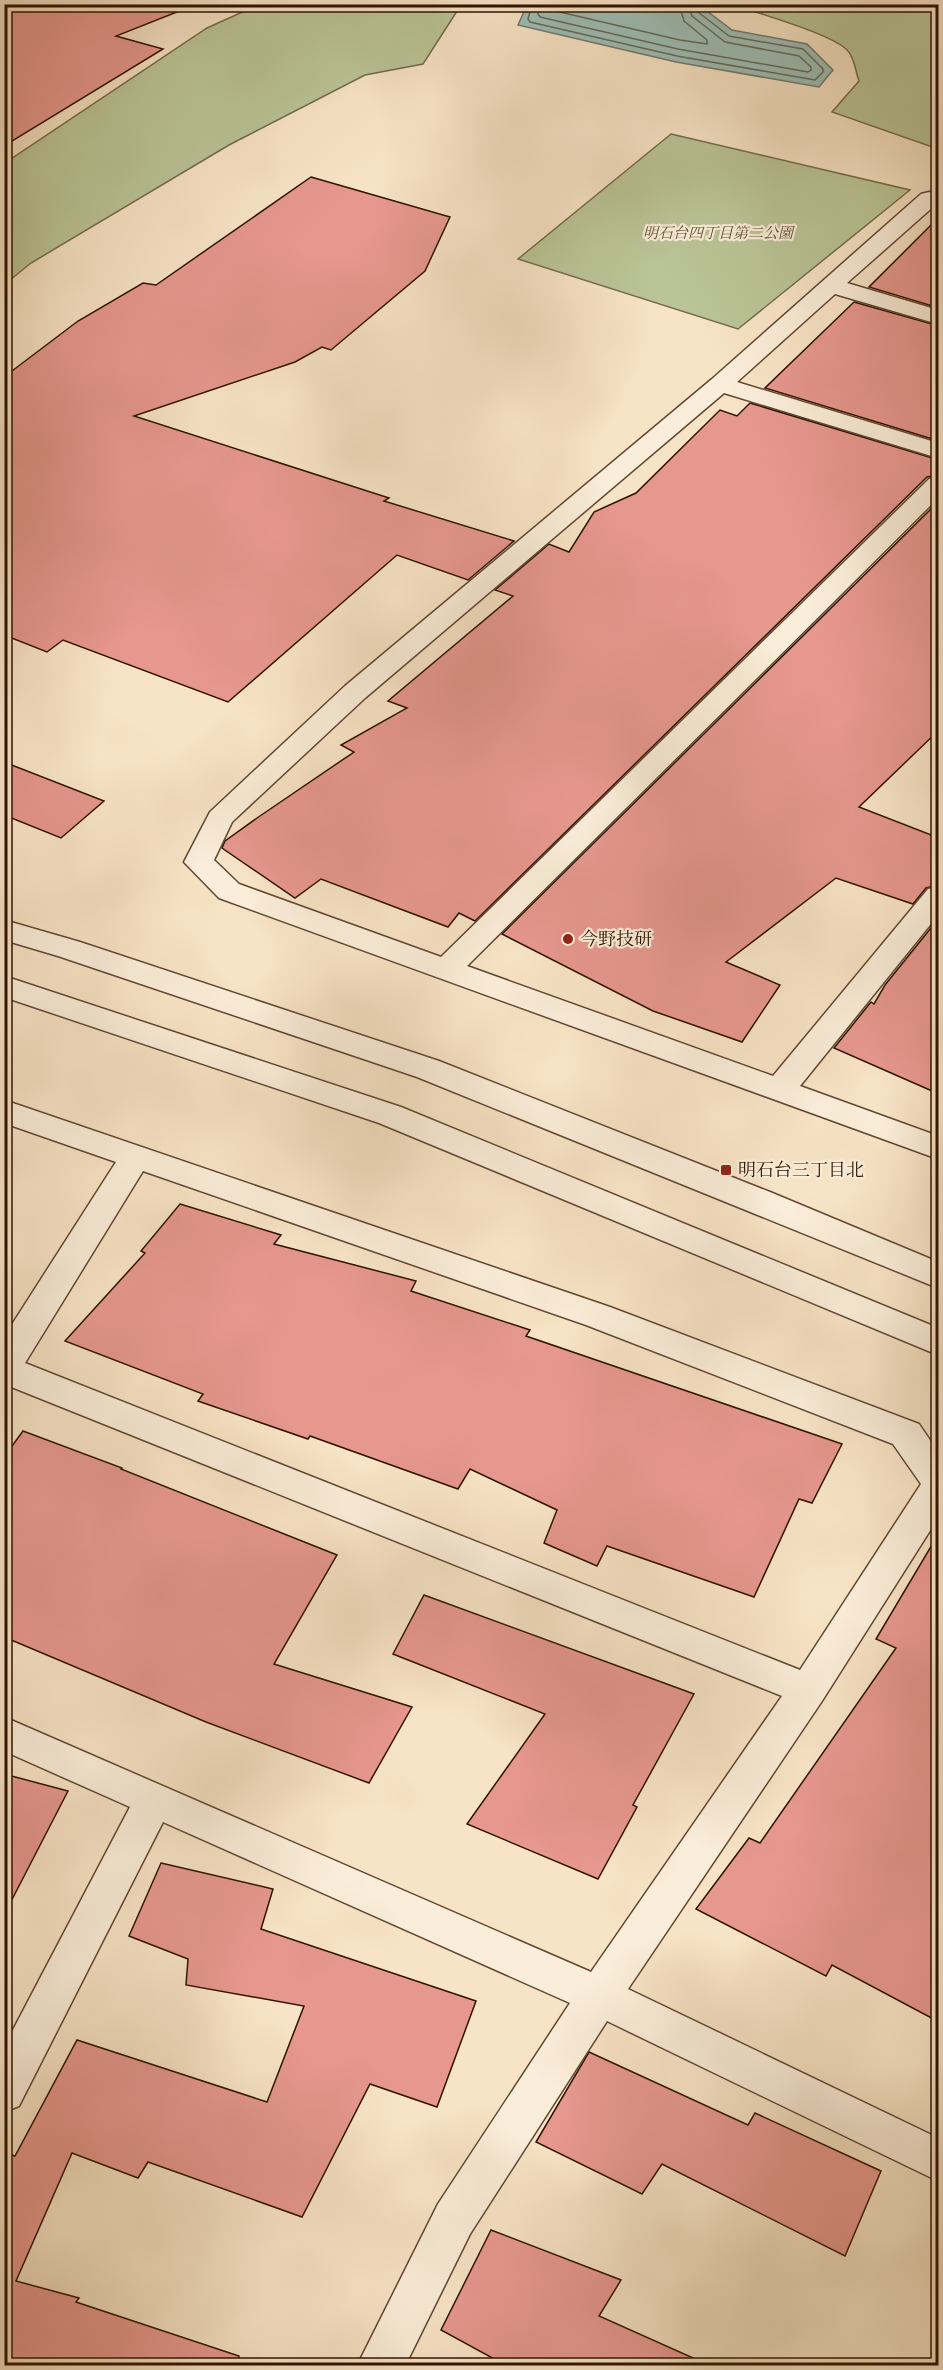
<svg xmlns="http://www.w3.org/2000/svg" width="943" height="2370" viewBox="0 0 943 2370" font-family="'Libre Bodoni','Noto Serif JP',serif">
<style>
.green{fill:#bac496;stroke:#746c4b;stroke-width:1.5}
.water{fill:#9dbeb5;stroke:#717a6d;stroke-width:1.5}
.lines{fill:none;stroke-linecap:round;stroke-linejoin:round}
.shore{stroke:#66685a;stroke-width:1.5}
.building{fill:#e6978e;stroke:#2f1300;stroke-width:1.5}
.minor-casing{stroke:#614731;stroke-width:3}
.minor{fill:#faedd9;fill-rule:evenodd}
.poi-dot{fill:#8f2418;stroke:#faedd9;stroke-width:2}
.labels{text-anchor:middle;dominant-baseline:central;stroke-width:4.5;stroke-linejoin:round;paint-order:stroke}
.far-park-label{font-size:15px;font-style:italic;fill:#605134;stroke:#faedd9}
.poi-label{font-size:18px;fill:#2f1300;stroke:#faedd9;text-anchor:start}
</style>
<rect width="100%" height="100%" fill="#f7e3c5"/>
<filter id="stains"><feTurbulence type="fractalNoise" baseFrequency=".00333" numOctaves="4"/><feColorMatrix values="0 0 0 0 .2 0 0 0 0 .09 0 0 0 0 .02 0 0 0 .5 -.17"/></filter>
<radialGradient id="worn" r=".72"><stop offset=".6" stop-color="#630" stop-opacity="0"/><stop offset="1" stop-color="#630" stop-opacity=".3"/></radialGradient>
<g class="green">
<path d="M258,5H461L423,64L365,75L229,145L31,263L5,284V163L207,28Z"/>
<path d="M735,5H938V149L832,112L859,81C856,73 854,57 848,51C833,34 759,14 735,5Z"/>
<path d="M671,134L910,190L738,329L518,259Z"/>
</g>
<path class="water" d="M527,5H699L732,30L807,44L833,70L819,87L676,62L518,25Z"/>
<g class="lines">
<g class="shore">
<path d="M532,4L528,19L530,22L677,56L815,80L823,72V69L803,49L729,36L698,12L696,4"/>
<path d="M540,4L538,14L540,17L678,49L808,72L811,70V67L799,56L725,42L692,16L688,4"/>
<path d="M549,4L551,10L680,40L707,44V40L684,21L679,4"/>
</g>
</g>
<g class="building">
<path d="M4,4H186L187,8L116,36L163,49L4,146Z"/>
<path d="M311,177L450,217L425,271L331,350L322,347L295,362L134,416L389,498L384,501L514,541L468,580L397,555L228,702L63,640L47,652L4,635V377L78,321L143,283L156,285Z"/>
<path d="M939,217V308L869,287Z"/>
<path d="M854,302L939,326V441L765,388Z"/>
<path d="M750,403L939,460V475L927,477L475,921L459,913L448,927L321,879L295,898L222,848L225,841L257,818L354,752L341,745L407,708L388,701L513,596L495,590L549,544L569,552L594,512L636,493L720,410L737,416Z"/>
<path d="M939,501V730L859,807L939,838V885L926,888L913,904L836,878L726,962L780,985L742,1042L653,1011L502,934Z"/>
<path d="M4,762L104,801L61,838L4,815Z"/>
<path d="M939,918V1094L834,1048L871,1002L874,1004L885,985Z"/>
<path d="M180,1204L281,1235L274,1244L416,1281L411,1291L530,1330L526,1336L842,1444L812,1503L799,1499L754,1597L607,1546L597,1566L544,1543L557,1510L470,1469L458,1489L310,1436L308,1439L198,1401L203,1394L65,1341L145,1253L141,1251Z"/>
<path d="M23,1431L122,1468L121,1469L337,1555L274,1664L412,1707L369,1783L206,1722L4,1637V1457Z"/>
<path d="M939,1533V2022L832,1965L826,1976L696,1909L749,1838L760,1843L896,1648L876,1639Z"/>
<path d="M424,1595L694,1694L633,1805L637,1807L598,1879L467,1824L545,1714L393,1654Z"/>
<path d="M4,1774L68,1791L4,1915Z"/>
<path d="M161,1863L273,1889L261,1929L476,2001L437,2107L370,2084L302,2217L148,2162L138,2178L72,2153L16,2281L79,2298L76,2302L239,2356L238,2366H4V2153L15,2156L77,2040L267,2102L304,2006L186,1985L188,1959L129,1936Z"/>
<path d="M589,2052L748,2125L755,2113L881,2171L845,2256L662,2164L642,2194L536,2142Z"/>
<path d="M491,2230L621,2280L599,2316L711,2366H507L441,2330Z"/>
</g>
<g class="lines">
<defs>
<g id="minor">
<path d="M929,192L938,195V208L933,207L847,283L938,310V324L835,294L737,382L938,443V458L724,393L365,698L232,822L214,860L239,884L441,957L929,479L938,477V498L467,966L773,1076L928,889L938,887V915L800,1086L938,1136V1159L219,898L184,862L210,812L345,686L712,379L921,194Z"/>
<path d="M4,920L80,942L439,1061L770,1192L938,1262V1288L417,1077L58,956L4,940Z"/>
<path d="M4,976L401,1107L938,1328V1355L379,1123L4,997Z"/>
<path d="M4,1100L610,1307L919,1424L938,1452V1518L822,1701L628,1989L938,2138V2181L607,2021L470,2234L405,2366H357L438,2204L570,2003L163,1822L19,2106L4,2112V2047L130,1807L4,1751V1717L591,1972L782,1696L4,1384V1337L116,1162L4,1123ZM143,1171L586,1325L893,1444L921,1484L800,1670L25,1363Z"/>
</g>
</defs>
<use href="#minor" class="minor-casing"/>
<use href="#minor" class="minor"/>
</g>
<g class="poi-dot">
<circle cx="568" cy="939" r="6"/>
<rect x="720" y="1164" width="12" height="12" rx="3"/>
</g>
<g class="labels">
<g class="far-park-label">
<text x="718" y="233">明石台四丁目第二公園</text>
</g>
<g class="poi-label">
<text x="580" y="939">今野技研</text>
<text x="738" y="1170">明石台三丁目北</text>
</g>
</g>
<rect width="943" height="2370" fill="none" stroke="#f7e3c5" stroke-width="24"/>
<rect x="6" y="6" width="931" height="2358" fill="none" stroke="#2f1300" stroke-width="3"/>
<rect x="12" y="12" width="919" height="2346" fill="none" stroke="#2f1300" stroke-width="1.5"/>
<rect width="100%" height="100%" filter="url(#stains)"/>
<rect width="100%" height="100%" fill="url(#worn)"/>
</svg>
